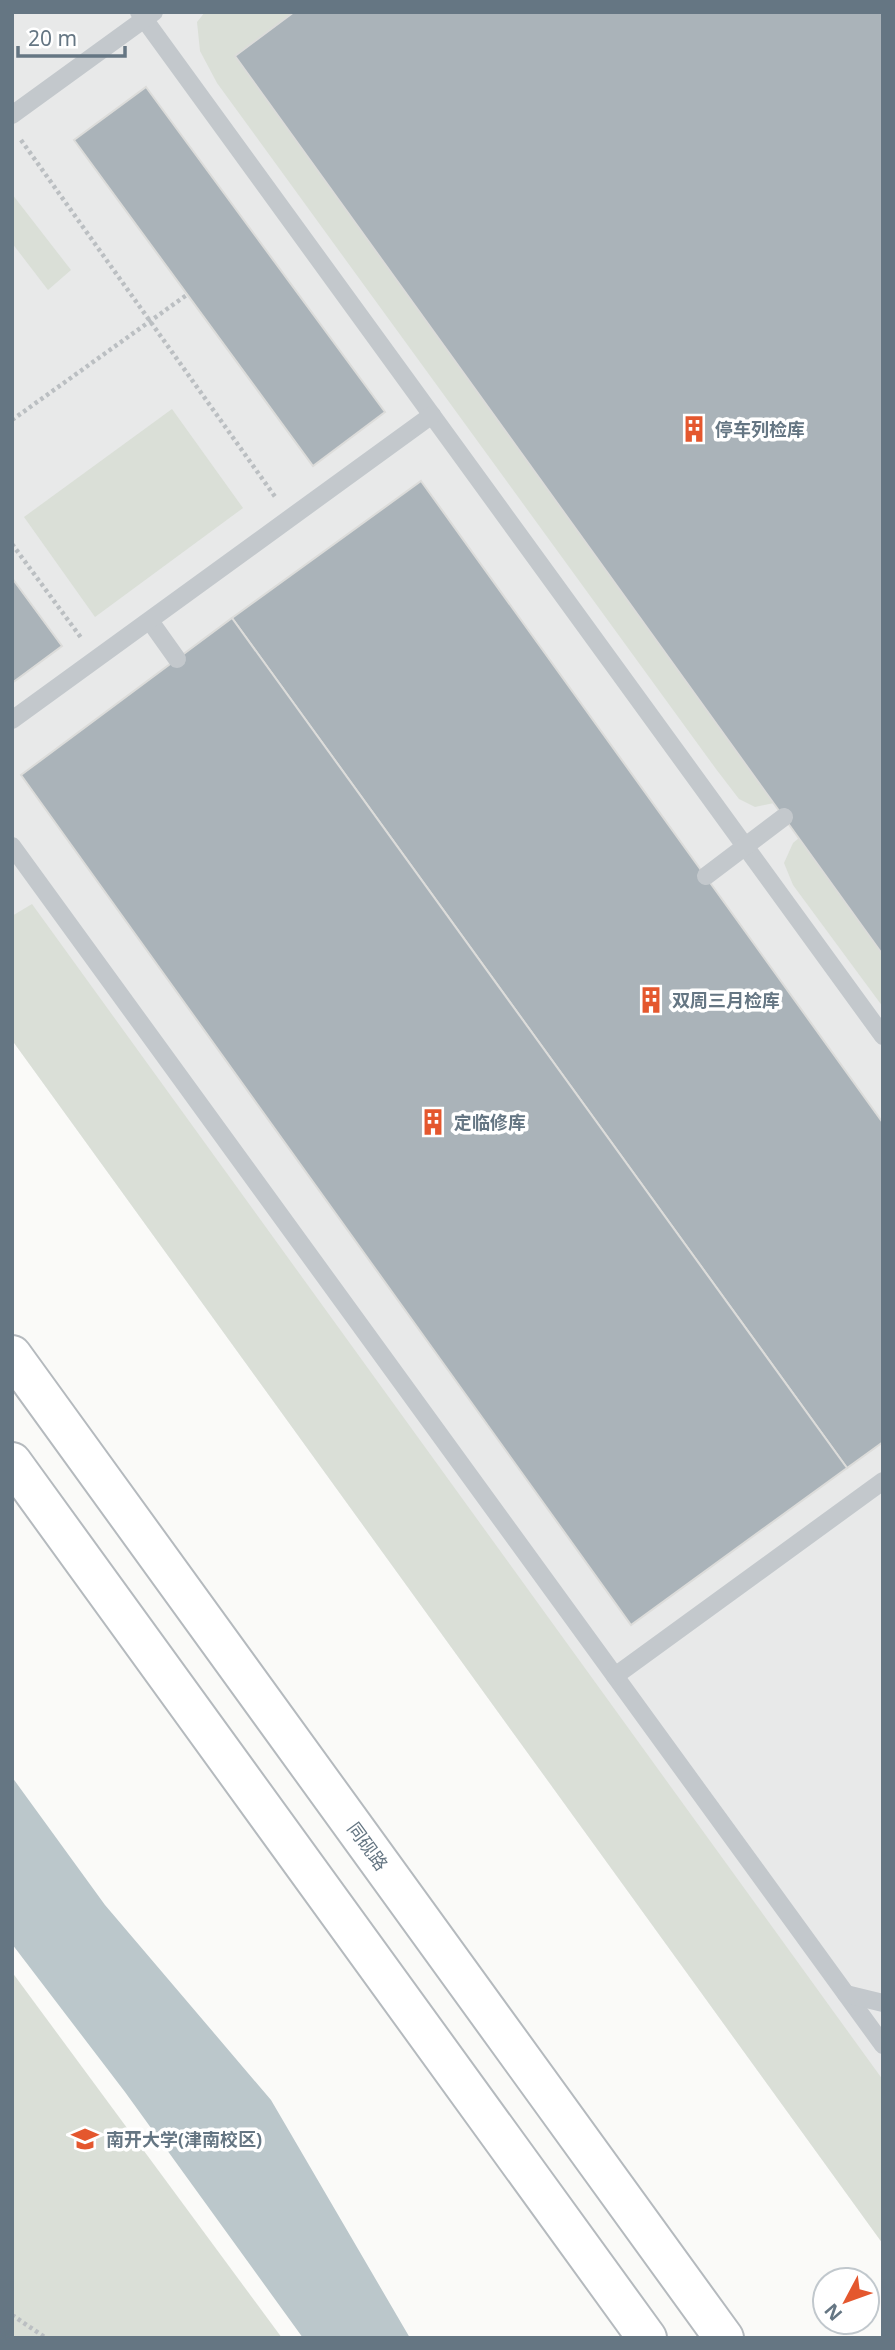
<svg xmlns="http://www.w3.org/2000/svg" width="895" height="2350" viewBox="0 0 895 2350" font-family="'Noto Sans','Noto Sans SC',sans-serif">
<style>
.built{fill:#e8e9e9}
.green{fill:#dadfd7}
.water{fill:#bbc7cb}
.building{fill:#aab3b9;stroke:#dcdcda;stroke-width:2}
.lines{fill:none;stroke-linecap:round;stroke-linejoin:round}
.primary-casing{stroke:#b5babe;stroke-width:42}
.path{stroke:#bbbfc2;stroke-width:4.5;stroke-dasharray:3.5 3.5;stroke-linecap:butt}
.service{stroke:#c3c8cc;stroke-width:18}
.primary{stroke:#fff;stroke-width:38}
.labels{text-anchor:middle;dominant-baseline:central;stroke-width:7;stroke-linejoin:round;paint-order:stroke}
.poi-label{font-size:18px;font-weight:bold;fill:#657683;stroke:#fff;text-anchor:start}
.street-label{font-size:18px;fill:#657683;stroke:#fff}
</style>
<rect width="100%" height="100%" fill="#fafaf8"/>
<path class="built" d="M12,12H883V2244L12,1040Z"/>
<g class="green">
<path d="M205,12H294L235,56L774,803L755,807L739,799L716,769L217,83L200,51L197,22Z"/>
<path d="M12,194L71,270L48,290L12,243Z"/>
<path d="M172,409L243,508L95,617L24,517Z"/>
<path d="M799,838L883,955V1007L793,885L784,863L793,843Z"/>
<path d="M32,904L883,2080V2244L12,1040V916Z"/>
<path d="M12,1972L282,2338H12Z"/>
</g>
<path class="water" d="M12,1777L105,1905L271,2100L410,2338H303L125,2092L12,1944Z"/>
<g class="building">
<path d="M294,12H883V955L235,56Z"/>
<path d="M146,87L385,412L313,466L74,140Z"/>
<path d="M421,481L883,1123V1442L847,1468L232,618Z"/>
<path d="M12,578L62,646L12,683Z"/>
<path d="M232,618L847,1468L631,1625L21,775Z"/>
</g>
<g class="lines">
<defs>
<g id="primary">
<path d="M12,1355L724,2338"/>
<path d="M12,1462L647,2338"/>
</g>
</defs>
<use href="#primary" class="primary-casing"/>
<g class="path">
<path d="M21,140L276,498"/>
<path d="M12,420L188,294"/>
<path d="M12,544L82,639"/>
<path d="M12,2315L46,2338"/>
</g>
<g class="service">
<path d="M139,12L883,1036"/>
<path d="M12,115L154,12"/>
<path d="M150,621L177,659"/>
<path d="M12,720L432,415"/>
<path d="M12,846L883,2045"/>
<path d="M706,876L784,817"/>
<path d="M615,1676L883,1481"/>
<path d="M846,1994L883,2003"/>
</g>
<use href="#primary" class="primary"/>
</g>
<defs>
<symbol id="building-bare" viewBox="-9 -9 18 18"><path d="M-4-6H4V6H1V3H-1V6H-4ZM-2.5-4.3h1.7v1.8h-1.7ZM.8-4.3h1.7v1.8H.8ZM-2.5-1h1.7V.8h-1.7ZM.8-1h1.7V.8H.8Z" fill="#e4572e" stroke="#fff" stroke-width="2.5" paint-order="stroke"/></symbol>
<symbol id="university-bare" viewBox="-9 -9 18 18"><path d="M0-5L7-2L0 1L-7-2ZM-4 1L0 2.5L4 1V4Q0 6-4 4Z" fill="#e4572e" stroke="#fff" stroke-width="2.5" paint-order="stroke"/></symbol>
</defs>
<g fill-rule="evenodd">
<use href="#building-bare" x="675" y="410" width="38" height="38"/>
<use href="#building-bare" x="632" y="981" width="38" height="38"/>
<use href="#building-bare" x="414" y="1103" width="38" height="38"/>
<use href="#university-bare" x="66" y="2120" width="38" height="38"/>
</g>
<g class="labels">
<g class="poi-label">
<text x="715" y="429">停车列检库</text>
<text x="672" y="1000">双周三月检库</text>
<text x="454" y="1122">定临修库</text>
<text x="106" y="2139">南开大学(津南校区)</text>
</g>
<g class="street-label">
<text transform="translate(368 1846) rotate(54)">同砚路</text>
</g>
</g>
<rect width="895" height="2350" fill="none" stroke="#657683" stroke-width="28"/>
<g transform="translate(846 2301) rotate(229)"><circle r="33" fill="#ffffff" stroke="#c1c8cd" stroke-width="2"/>
<path d="M0-5L12 26L0 18L-12 26Z" fill="#e4572e"/>
<text y="-10" font-size="19" font-weight="bold" text-anchor="middle" fill="#657683">N</text>
</g>
<path d="M18 46v10h107v-10" fill="none" stroke="#657683" stroke-width="3.5"/>
<text x="28" y="46" font-size="21" fill="#657683" stroke="#ffffff" stroke-width="5" paint-order="stroke">20 m</text>
</svg>
